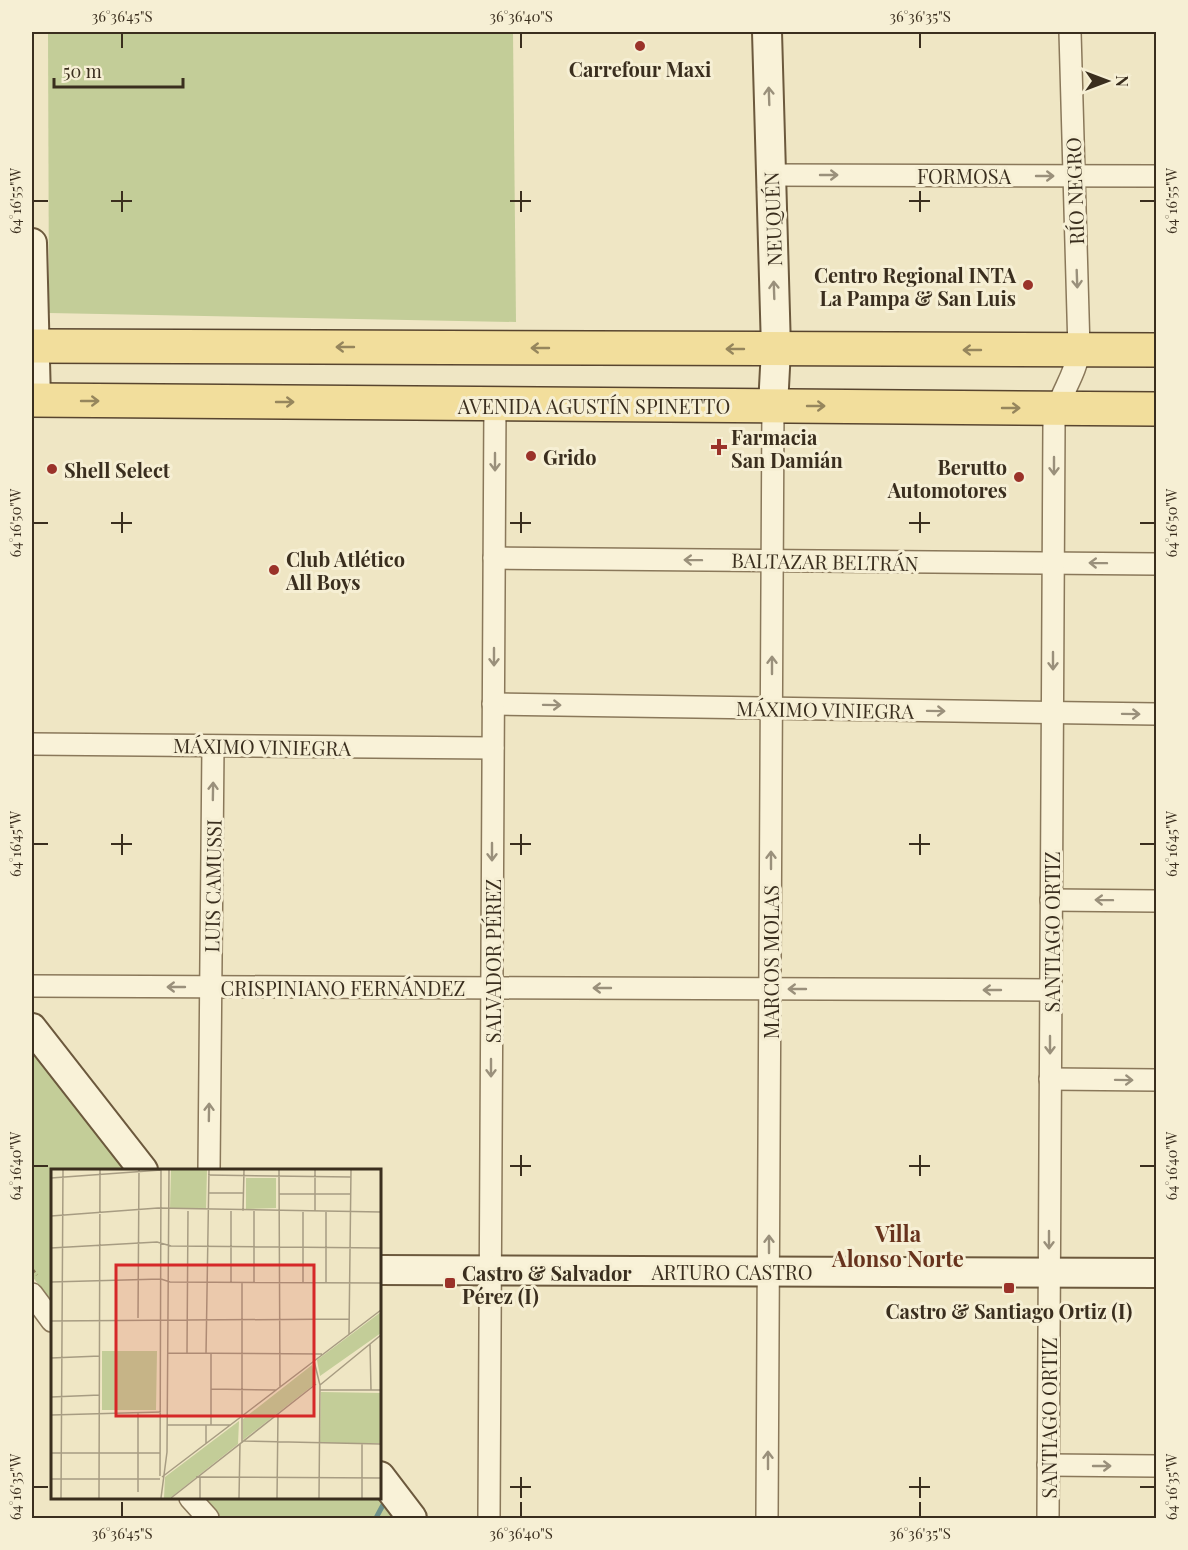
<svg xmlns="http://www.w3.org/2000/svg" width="1188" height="1550" viewBox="0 0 1188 1550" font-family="'Playfair Display',serif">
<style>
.green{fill:#c3cd98}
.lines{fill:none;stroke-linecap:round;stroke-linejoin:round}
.stream{stroke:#6d918b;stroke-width:5}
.street-casing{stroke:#8a785a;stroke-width:24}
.secondary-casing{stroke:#6c593d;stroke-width:32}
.primary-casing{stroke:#58452f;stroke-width:36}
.path{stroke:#8a785a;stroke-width:3;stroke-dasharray:4.5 3;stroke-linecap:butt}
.street{stroke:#f9f2d8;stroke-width:21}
.secondary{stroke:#f9f2d8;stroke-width:28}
.primary{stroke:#f2de9c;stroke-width:33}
.oneway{stroke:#9a907b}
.oneway2{stroke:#96865d}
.ticks{fill:none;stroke:#3a2e1e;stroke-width:2}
.poi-dot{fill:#9a3229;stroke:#f6efd4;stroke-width:2}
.labels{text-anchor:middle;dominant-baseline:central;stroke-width:6;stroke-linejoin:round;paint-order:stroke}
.poi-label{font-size:20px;font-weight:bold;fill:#3a2e1e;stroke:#f6efd4;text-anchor:start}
.street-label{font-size:20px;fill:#3a2e1e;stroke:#f6efd4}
.quarter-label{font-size:22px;font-weight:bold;fill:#67331d;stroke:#f6efd4}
.inset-road{fill:none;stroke:#a79c82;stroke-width:1.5}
.view{fill:#d62828;fill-opacity:0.15;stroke:#d62828;stroke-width:3}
.inset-edge{fill:none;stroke:#3a2e1e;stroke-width:3}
.neatline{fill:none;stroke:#3a2e1e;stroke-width:2}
.ticks-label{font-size:15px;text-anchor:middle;fill:#3a2e1e}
</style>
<rect width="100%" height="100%" fill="#efe6c4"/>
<g class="green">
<path d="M48,32H513L516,322L49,313Z"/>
<path d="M32,1047L127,1170H52V1303L32,1276Z"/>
<path d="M203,1498H379L396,1518H219Z"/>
</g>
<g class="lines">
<path class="stream" d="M376,1518L384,1503"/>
<defs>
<g id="street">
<path d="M771,175L1156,176"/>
<path d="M494,558L1156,564"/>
<path d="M493,704L1156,714"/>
<path d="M32,744L493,748"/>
<path d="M1051,900L1156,901"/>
<path d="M32,986L1051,990"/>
<path d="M1050,1079L1156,1080"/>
<path d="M209,1170L213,746"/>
<path d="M32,1294L52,1321"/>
<path d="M1048,1465L1156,1466"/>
<path d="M190,1498L208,1518"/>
<path d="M489,1518L495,404"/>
<path d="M767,1518L773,406"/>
<path d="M1048,1518L1054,424C1056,398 1076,377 1079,350L1070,32"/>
</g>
<g id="secondary">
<path d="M767,32L776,349L773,406"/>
<path d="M32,243L36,400"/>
<path d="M32,1028L143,1170"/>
<path d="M380,1270L1156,1273"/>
<path d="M380,1476L412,1518"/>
</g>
<g id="primary">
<path d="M32,346L1156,350"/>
<path d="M32,400L1156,409"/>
</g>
</defs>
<use href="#street" class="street-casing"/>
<use href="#secondary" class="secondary-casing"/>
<use href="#primary" class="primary-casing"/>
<path class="path" d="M32,1269L37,1275"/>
<use href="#street" class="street"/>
<use href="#secondary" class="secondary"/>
<use href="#primary" class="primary"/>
</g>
<defs><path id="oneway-shaft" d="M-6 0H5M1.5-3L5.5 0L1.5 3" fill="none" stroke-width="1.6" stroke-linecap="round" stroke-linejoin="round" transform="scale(1.5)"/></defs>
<g class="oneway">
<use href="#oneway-shaft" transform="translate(769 96) rotate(-92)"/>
<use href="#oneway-shaft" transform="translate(829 175)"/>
<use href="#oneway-shaft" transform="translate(1045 176)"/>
<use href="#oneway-shaft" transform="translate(1077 279) rotate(88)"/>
<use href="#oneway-shaft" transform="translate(774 290) rotate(-92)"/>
<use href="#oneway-shaft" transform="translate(495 462) rotate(90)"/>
<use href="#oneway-shaft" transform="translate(1054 466) rotate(90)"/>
<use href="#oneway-shaft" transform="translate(693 560) rotate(-179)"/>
<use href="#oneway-shaft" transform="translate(1098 563) rotate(-179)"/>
<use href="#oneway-shaft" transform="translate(494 657) rotate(90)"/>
<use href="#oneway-shaft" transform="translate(1053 661) rotate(90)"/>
<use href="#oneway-shaft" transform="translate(772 665) rotate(-90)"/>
<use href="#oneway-shaft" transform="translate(552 705) rotate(1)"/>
<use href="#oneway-shaft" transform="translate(936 711) rotate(1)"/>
<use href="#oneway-shaft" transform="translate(1131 714) rotate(1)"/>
<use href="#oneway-shaft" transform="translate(213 791) rotate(-89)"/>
<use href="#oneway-shaft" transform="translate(492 852) rotate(90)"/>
<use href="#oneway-shaft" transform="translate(771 860) rotate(-90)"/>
<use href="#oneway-shaft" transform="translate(1104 900) rotate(-179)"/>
<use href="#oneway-shaft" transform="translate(176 987) rotate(-180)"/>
<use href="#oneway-shaft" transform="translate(602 988) rotate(-180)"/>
<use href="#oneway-shaft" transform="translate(797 989) rotate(-180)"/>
<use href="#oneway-shaft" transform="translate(992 990) rotate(-180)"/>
<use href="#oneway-shaft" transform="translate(1050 1045) rotate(90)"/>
<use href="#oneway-shaft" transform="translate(491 1068) rotate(90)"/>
<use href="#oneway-shaft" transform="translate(1124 1080) rotate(1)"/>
<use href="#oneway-shaft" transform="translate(209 1112) rotate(-89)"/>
<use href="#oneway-shaft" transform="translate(1049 1240) rotate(90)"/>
<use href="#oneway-shaft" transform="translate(769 1244) rotate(-90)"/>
<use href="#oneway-shaft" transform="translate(768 1460) rotate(-90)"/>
<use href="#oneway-shaft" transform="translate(1102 1466)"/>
</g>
<g class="oneway2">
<use href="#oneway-shaft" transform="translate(345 347) rotate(-180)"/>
<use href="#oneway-shaft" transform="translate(540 348) rotate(-180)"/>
<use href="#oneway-shaft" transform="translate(735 349) rotate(-180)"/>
<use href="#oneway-shaft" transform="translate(972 350) rotate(-180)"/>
<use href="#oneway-shaft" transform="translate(90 401)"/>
<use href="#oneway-shaft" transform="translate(285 402)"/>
<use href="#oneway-shaft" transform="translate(816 406)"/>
<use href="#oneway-shaft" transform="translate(1011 408)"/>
</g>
<path class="ticks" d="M122,33V48M521,33V48M920,33V48M122,191V212M521,191V212M920,191V212M33,201H48M111,201H132M510,201H531M909,201H930M1140,201H1155M122,512V533M521,512V533M920,512V533M33,523H48M111,523H132M510,523H531M909,523H930M1140,523H1155M122,834V855M521,834V855M920,834V855M33,844H48M111,844H132M510,844H531M909,844H930M1140,844H1155M521,1155V1176M920,1155V1176M33,1166H48M510,1166H531M909,1166H930M1140,1166H1155M521,1477V1498M920,1477V1498M33,1487H48M510,1487H531M909,1487H930M1140,1487H1155M122,1502V1517M521,1502V1517M920,1502V1517"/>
<g class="poi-dot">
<circle cx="640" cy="46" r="6"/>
<circle cx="1028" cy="285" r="6"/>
<path d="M716 438h6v6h6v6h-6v6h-6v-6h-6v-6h6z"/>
<circle cx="531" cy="456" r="6"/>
<circle cx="52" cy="469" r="6"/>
<circle cx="1019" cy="477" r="6"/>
<circle cx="274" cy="570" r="6"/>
<rect x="444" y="1277" width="12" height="12" rx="3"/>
<rect x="1003" y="1282" width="12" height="12" rx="3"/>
</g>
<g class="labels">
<g class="poi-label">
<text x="640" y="68" text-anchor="middle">Carrefour Maxi</text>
<text x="1016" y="274" text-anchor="end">Centro Regional INTA<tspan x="1016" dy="23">La Pampa &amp; San Luis</tspan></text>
<text x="731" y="436">Farmacia<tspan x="731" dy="23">San Damián</tspan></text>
<text x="543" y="456">Grido</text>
<text x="1007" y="466" text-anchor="end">Berutto<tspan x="1007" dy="23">Automotores</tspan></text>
<text x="64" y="469">Shell Select</text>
<text x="286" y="558">Club Atlético<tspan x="286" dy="23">All Boys</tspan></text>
<text x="462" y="1272">Castro &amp; Salvador<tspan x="462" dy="23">Pérez (I)</tspan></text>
<text x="1009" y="1310" text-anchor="middle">Castro &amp; Santiago Ortiz (I)</text>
</g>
<g class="street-label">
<text x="964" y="175">FORMOSA</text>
<text transform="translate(1074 191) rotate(-92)">RÍO NEGRO</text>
<text transform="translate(772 219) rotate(-92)">NEUQUÉN</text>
<text x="594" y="405">AVENIDA AGUSTÍN SPINETTO</text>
<text transform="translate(825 561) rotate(1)">BALTAZAR BELTRÁN</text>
<text transform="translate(825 709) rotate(1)">MÁXIMO VINIEGRA</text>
<text transform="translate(262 746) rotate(1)">MÁXIMO VINIEGRA</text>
<text transform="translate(212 886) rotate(-89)">LUIS CAMUSSI</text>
<text transform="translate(1051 932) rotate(-90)">SANTIAGO ORTIZ</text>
<text transform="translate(492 961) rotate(-90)">SALVADOR PÉREZ</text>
<text transform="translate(770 962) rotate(-90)">MARCOS MOLAS</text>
<text x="343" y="987">CRISPINIANO FERNÁNDEZ</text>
<text x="732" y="1271">ARTURO CASTRO</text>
<text transform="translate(1048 1418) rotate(-90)">SANTIAGO ORTIZ</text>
</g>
<g class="quarter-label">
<text x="898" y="1233">Villa<tspan x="898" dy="25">Alonso Norte</tspan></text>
</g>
</g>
<g transform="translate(51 1169)">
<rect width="330" height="330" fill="#efe6c4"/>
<path d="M120,1H156L155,40H119ZM195,9H225V39L195,40ZM330,143V164L269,207L266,191ZM51,182H106L105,241H51ZM261,196L265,214L192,271V250ZM270,223L330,224V274H269ZM188,252L187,275L119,329H113L114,308Z" fill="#c3cd98"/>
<path class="inset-road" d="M228,1L229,218M157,6L300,8M0,9L110,1M157,24H193M228,25H299M192,42L193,1M264,43V1M0,47L107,39L330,43M0,79L106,73L120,77L330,79M0,113L110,110L119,113L330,114M180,113V42M203,114V42M252,114V43M275,114V43M87,149L88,1M0,152L298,150M298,165L300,1M319,175L320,221M117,184L271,185M136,184L137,42M155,185L158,1M0,189L49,187M263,192V114M263,192L269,216L268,329M269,216L330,166M160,220L225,221M269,221H330M0,228L49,226M87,244V323M0,246L110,243M116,256H180M160,256V185M193,272L330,275M191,274V114M155,275V256M0,284H109M109,307L110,1M111,308L330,141M145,308L330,309M0,310H109M10,329L12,1M48,329L49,1M110,329L116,283L118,1M120,329L265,215M149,329V308M188,329L189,275M226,329L227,245M311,329V275"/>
<path class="view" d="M65,96H263V247H65Z"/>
<rect width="330" height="330" class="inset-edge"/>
</g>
<rect width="1188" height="1550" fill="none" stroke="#f6efd4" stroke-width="66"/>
<g transform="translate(1107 81) rotate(90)" stroke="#f6efd4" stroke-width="4.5" paint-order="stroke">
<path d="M0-4.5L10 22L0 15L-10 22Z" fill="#3a2e1e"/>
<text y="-9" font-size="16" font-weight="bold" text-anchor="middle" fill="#3a2e1e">N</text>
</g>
<path d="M54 78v9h129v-9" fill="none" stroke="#3a2e1e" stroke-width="3"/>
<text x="63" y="78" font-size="18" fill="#3a2e1e" stroke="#f6efd4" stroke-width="4.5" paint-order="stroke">50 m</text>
<rect x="33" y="33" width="1122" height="1484" class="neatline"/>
<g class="ticks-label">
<text x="122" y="22">36°36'45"S</text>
<text x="521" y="22">36°36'40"S</text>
<text x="920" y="22">36°36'35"S</text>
<text transform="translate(1172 201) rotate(-90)" y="5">64°16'55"W</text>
<text transform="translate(16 201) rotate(-90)" y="5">64°16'55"W</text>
<text transform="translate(16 523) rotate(-90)" y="5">64°16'50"W</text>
<text transform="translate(1172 523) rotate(-90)" y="5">64°16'50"W</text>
<text transform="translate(1172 844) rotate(-90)" y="5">64°16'45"W</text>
<text transform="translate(16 844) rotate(-90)" y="5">64°16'45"W</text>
<text transform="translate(1172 1166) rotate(-90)" y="5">64°16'40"W</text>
<text transform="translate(16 1166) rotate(-90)" y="5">64°16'40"W</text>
<text transform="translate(16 1487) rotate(-90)" y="5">64°16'35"W</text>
<text transform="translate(1172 1487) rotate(-90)" y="5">64°16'35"W</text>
<text x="122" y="1539">36°36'45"S</text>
<text x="521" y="1539">36°36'40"S</text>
<text x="920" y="1539">36°36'35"S</text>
</g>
</svg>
